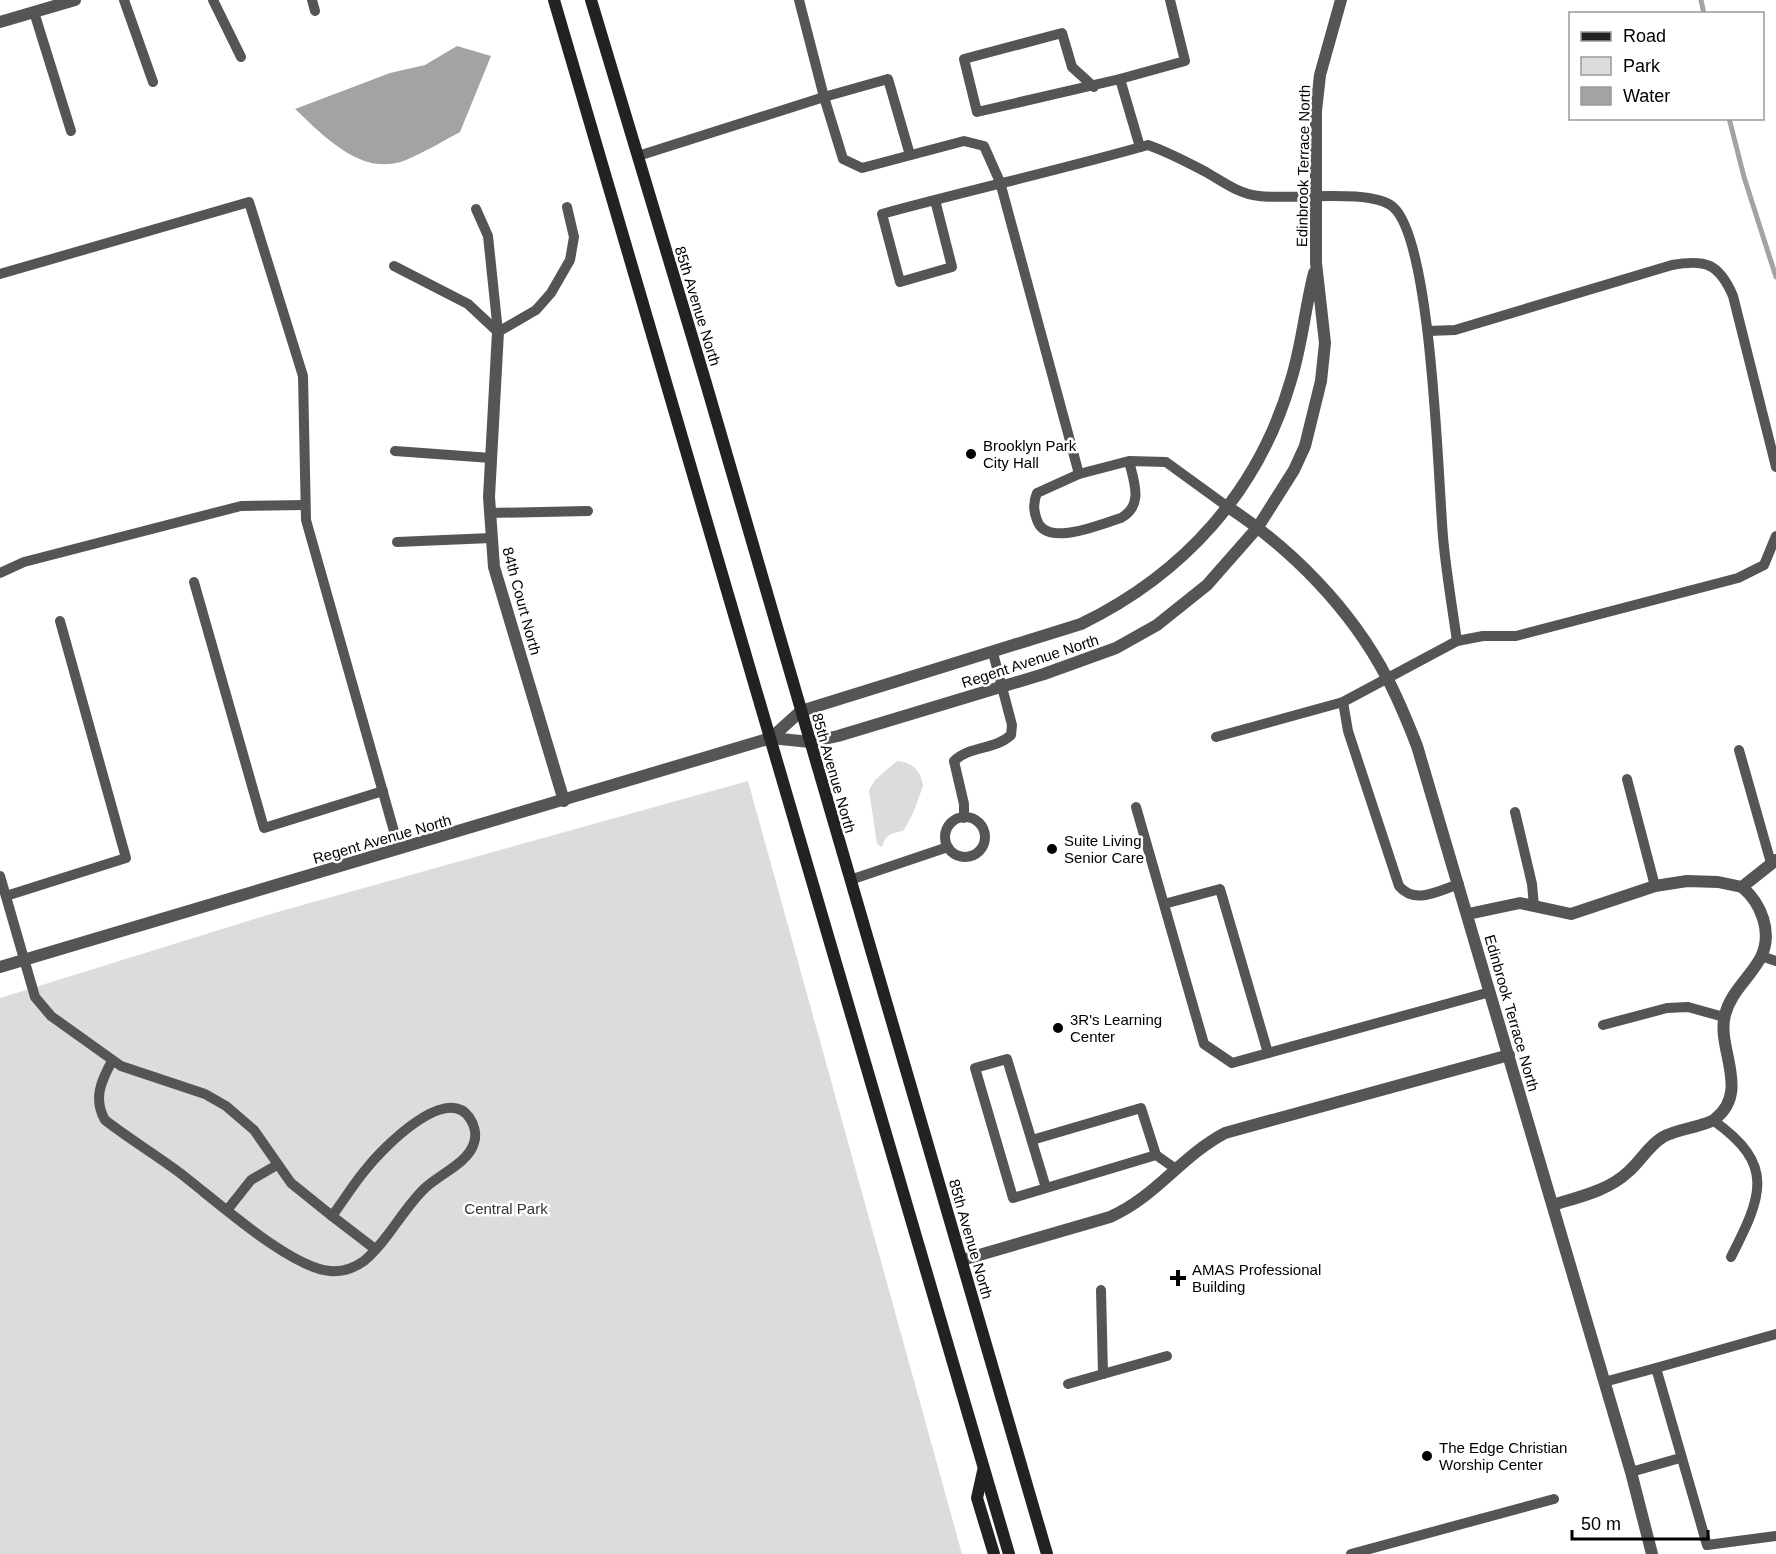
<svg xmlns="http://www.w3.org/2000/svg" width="1776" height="1554" viewBox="0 0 1776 1554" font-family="Arial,sans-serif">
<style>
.green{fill:#dcdcdc}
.water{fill:#a3a3a3}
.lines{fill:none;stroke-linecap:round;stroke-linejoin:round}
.stream{stroke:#a3a3a3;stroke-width:5}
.service{stroke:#555;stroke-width:10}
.minor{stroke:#555;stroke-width:12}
.tertiary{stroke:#555;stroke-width:12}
.secondary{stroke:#222;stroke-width:12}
.poi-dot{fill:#000;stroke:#fff;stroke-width:2}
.labels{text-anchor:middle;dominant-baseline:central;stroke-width:5;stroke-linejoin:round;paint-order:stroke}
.street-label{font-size:15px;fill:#000;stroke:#fff}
.poi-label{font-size:15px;fill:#000;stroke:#fff;text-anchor:start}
.park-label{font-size:15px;fill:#333;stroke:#fff}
</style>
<rect width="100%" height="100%" fill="#fff"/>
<g class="green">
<path d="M897,761C912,762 921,770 923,786C917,802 913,817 903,831C891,833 885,835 882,847L877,844L869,790L875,780Z"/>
<path d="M748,781L962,1554H0V998L274,913Z"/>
</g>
<path class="water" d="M457,46L491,56L460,132C443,141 425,152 406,160C362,178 324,136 295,109L390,73L425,65Z"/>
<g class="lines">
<g class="stream">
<path d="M1701,0L1704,14"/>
<path d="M1729,118L1744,177L1776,277"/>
</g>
<g class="service">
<path d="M124,0L153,82"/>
<path d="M213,0L241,57"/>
<path d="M312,0L315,11"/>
<path d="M799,0L824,97L888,79L910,155"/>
<path d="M34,12L71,131"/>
<path d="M1120,79L1185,61L1170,0"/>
<path d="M1094,87L1072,67L1062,33L964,59L977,112L1120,79L1140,147"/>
<path d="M638,156L824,97L843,159L862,168L964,141L984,146L1000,182L1079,474"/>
<path d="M935,200L952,267L900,282L882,214C970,190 1060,170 1148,145C1168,152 1187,162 1206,172C1223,182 1239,194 1259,196C1291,200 1371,188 1393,207C1432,240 1438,477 1443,537C1446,571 1452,606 1457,641"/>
<path d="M476,209L488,236L498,332"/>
<path d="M394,266L468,304L498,332"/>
<path d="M0,274L249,202L303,376L306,520L399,849"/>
<path d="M1428,331L1455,330L1672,265C1705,259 1719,263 1733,296L1776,467"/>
<path d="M498,332L536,310L551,293L570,260L574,237L567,207"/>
<path d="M395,451L491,458"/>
<path d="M1129,461L1079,474L1037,493C1033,502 1033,510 1037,520C1046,548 1100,524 1121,518C1144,505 1134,482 1129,461L1166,462L1228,507"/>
<path d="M490,513L588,511"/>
<path d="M397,542L491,538"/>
<path d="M0,573L24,562L241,506L305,505"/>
<path d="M194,582L264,828L383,791"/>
<path d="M1343,702L1348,731L1399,886C1415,905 1438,891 1459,884"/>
<path d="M1216,737L1343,702L1457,641L1483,636H1516L1738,578L1764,565L1776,536"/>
<path d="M1739,750L1771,863"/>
<path d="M1627,779L1655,886"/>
<path d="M1136,807L1204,1044L1232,1063L1490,992"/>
<path d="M1515,812L1532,884L1534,906"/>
<circle cx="965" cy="837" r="20"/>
<path d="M964,818V804L954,761C969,746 995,750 1011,735L1012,725L993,653"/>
<path d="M0,876L35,997L51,1016L121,1066L205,1094L226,1106L254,1130L291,1183L332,1216C344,1200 354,1183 367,1168C382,1149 445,1084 469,1117C474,1124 477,1134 474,1143C468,1163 440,1174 425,1188C402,1210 388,1241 364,1261C354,1268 342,1272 330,1271C289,1268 211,1196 176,1170C153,1153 128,1138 105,1120C93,1099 101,1081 112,1061"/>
<path d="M850,880L948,847"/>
<path d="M6,896L126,858L60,621"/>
<path d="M1164,904L1220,889L1268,1053"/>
<path d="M1761,956L1776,961"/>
<path d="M1603,1025L1667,1008L1688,1007L1724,1017"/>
<path d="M1714,1121C1776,1165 1762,1196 1731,1257"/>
<path d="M1032,1140L1141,1108L1156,1155"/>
<path d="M1046,1188L1007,1059L975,1068L1013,1198L1156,1155L1176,1169"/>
<path d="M228,1209L251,1180L277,1165"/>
<path d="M332,1216L375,1249"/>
<path d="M1776,1334L1656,1368L1707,1545L1776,1536"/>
<path d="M1103,1374L1167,1356"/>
<path d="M1604,1382L1656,1368"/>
<path d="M1068,1384L1103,1374L1101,1290"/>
<path d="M1631,1472L1680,1458"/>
<path d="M1351,1554L1554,1499"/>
</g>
<g class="minor">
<path d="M0,22L75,0"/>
<path d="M498,332L489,497L494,567L564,801"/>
<path d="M1468,914L1520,903L1571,914L1655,886L1687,881L1718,882L1742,887L1776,860"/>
<path d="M1553,1205C1578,1197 1608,1191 1628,1172C1640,1162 1649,1145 1663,1137C1676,1129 1707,1126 1715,1119C1751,1091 1716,1048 1725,1015C1731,991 1750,978 1761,957C1773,932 1761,903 1742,887"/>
<path d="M962,1260L1110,1217C1157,1196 1180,1157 1225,1133L1509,1055"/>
</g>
<g class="tertiary">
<path d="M1228,507C1292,549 1351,609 1387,678C1399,700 1408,723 1417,746L1631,1472L1652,1554"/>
<path d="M771,738L801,711L1081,624C1184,574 1259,491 1291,380C1302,345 1305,308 1314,273"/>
<path d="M0,967L771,738L810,742L838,736L1044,674L1116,648L1157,625L1207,585L1258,527L1294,470L1305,446L1321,381L1325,343L1316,263V111L1320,75L1341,0"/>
</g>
<g class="secondary">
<path d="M554,0L1009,1554"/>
<path d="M591,0L705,380L1047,1554"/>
<path d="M983,1471L977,1498L994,1554"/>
</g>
</g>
<g class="poi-dot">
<circle cx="971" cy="454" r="6"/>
<circle cx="1052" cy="849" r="6"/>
<circle cx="1058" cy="1028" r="6"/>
<path d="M1175 1269h6v6h6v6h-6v6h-6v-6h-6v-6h6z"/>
<circle cx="1427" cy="1456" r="6"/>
</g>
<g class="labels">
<g class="street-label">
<text transform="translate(1303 166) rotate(-89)">Edinbrook Terrace North</text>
<text transform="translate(698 306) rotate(73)">85th Avenue North</text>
<text transform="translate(522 601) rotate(75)">84th Court North</text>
<text transform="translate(1030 661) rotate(-18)">Regent Avenue North</text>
<text transform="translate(834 773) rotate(74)">85th Avenue North</text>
<text transform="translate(382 839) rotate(-16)">Regent Avenue North</text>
<text transform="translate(1512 1013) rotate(74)">Edinbrook Terrace North</text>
<text transform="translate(971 1239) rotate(74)">85th Avenue North</text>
</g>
<g class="poi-label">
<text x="983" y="445">Brooklyn Park<tspan x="983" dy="17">City Hall</tspan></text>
<text x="1064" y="840">Suite Living<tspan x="1064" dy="17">Senior Care</tspan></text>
<text x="1070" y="1019">3R's Learning<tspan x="1070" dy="17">Center</tspan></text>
<text x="1192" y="1269">AMAS Professional<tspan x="1192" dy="17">Building</tspan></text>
<text x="1439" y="1447">The Edge Christian<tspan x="1439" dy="17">Worship Center</tspan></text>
</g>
<g class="park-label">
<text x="506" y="1208">Central Park</text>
</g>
</g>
<rect x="1569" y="12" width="195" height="108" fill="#ffffff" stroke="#999999" stroke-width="1.5"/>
<rect x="1581" y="32" width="30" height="9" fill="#222222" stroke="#999999" stroke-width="1.5"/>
<text x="1623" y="42" font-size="18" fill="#000000">Road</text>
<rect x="1581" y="57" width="30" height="18" fill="#dcdcdc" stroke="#999999" stroke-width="1.5"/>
<text x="1623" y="72" font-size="18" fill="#000000">Park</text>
<rect x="1581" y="87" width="30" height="18" fill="#a3a3a3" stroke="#999999" stroke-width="1.5"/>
<text x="1623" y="102" font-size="18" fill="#000000">Water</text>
<path d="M1572 1530v9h136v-9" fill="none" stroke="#000000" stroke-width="3"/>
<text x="1581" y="1530" font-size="18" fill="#000000" stroke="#ffffff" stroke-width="4.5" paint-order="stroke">50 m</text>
</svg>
